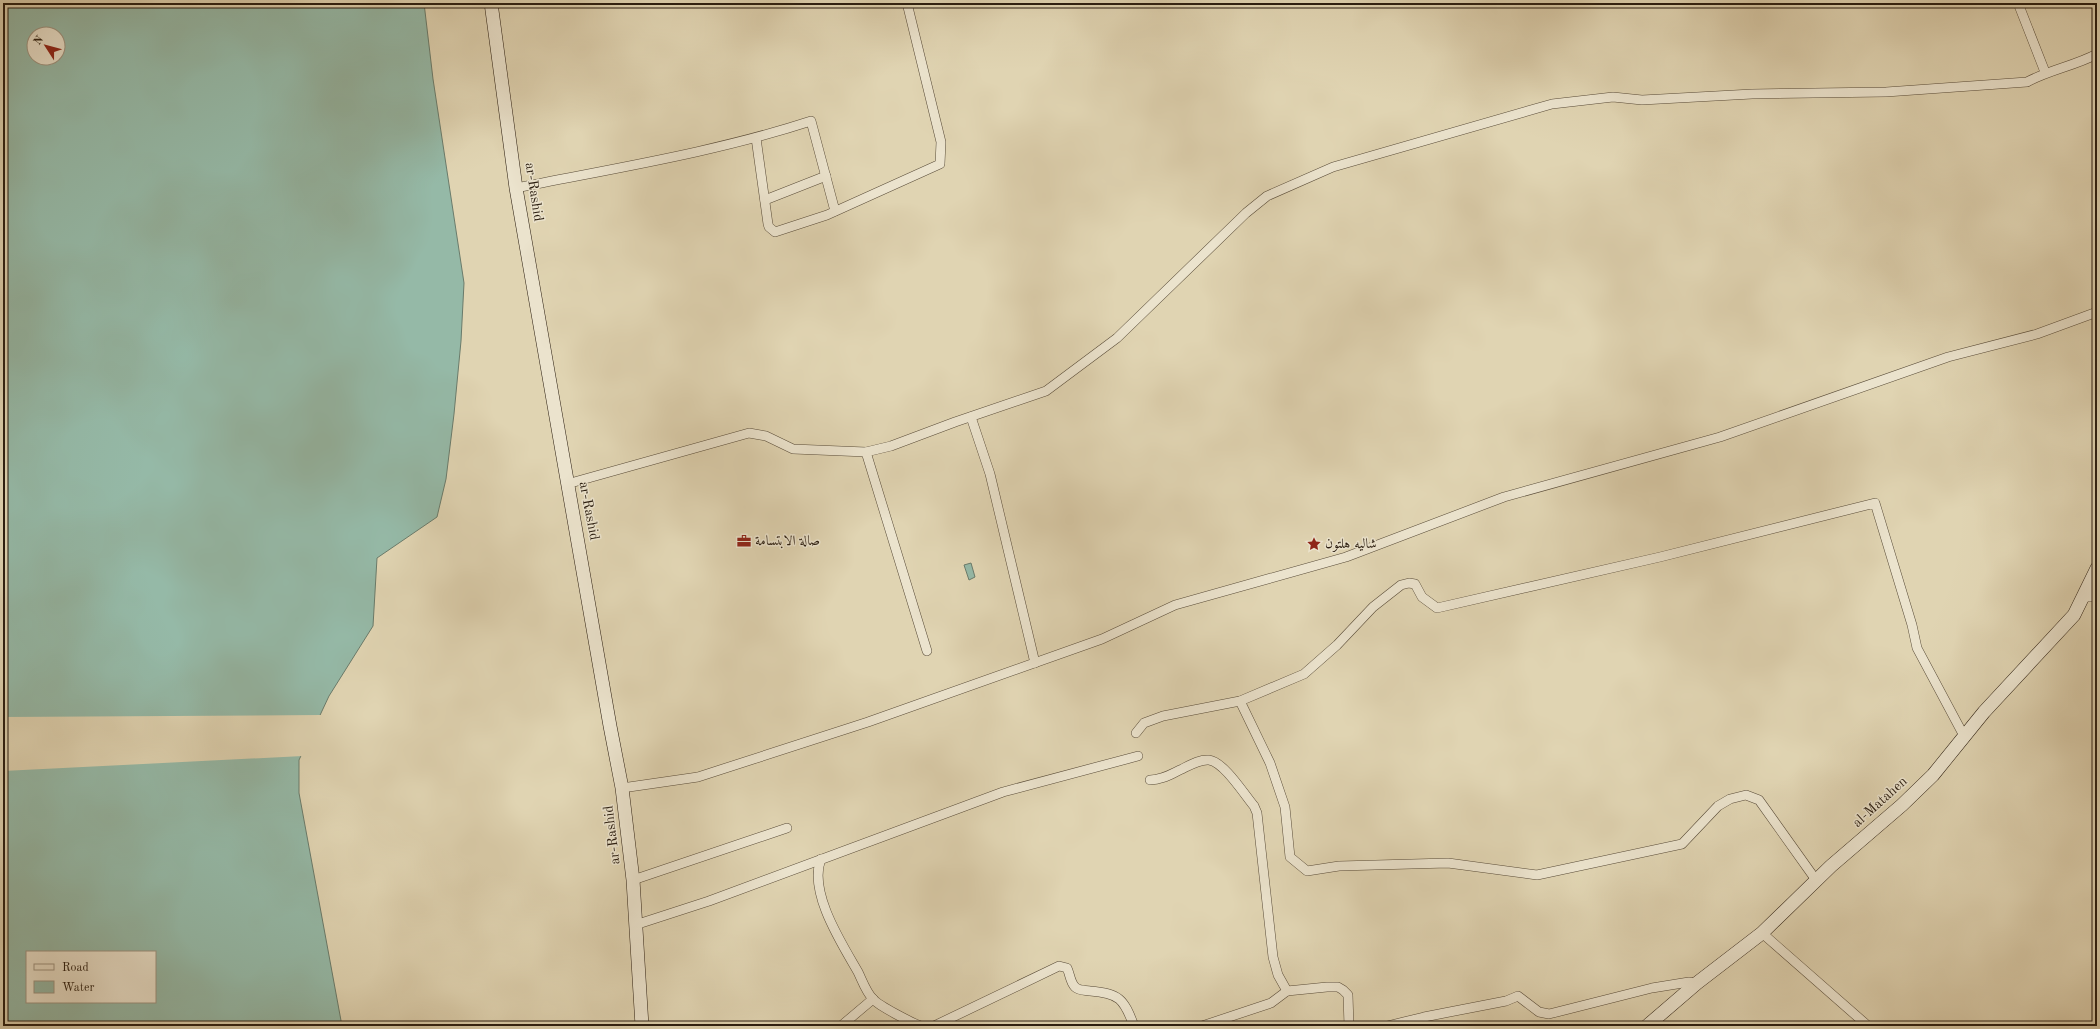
<svg xmlns="http://www.w3.org/2000/svg" width="2100" height="1029" viewBox="0 0 2100 1029" font-family="'Old Standard TT',Amiri,serif">
<style>
.water{fill:#95b9a7;stroke:#6a7b6b;fill-rule:evenodd}
.pier{fill:#e0d4b2}
.lines{fill:none;stroke-linecap:round;stroke-linejoin:round}
.minor-casing{stroke:#584b38;stroke-width:10}
.secondary-casing{stroke:#2a1d10;stroke-width:14}
.minor{stroke:#ebe3cd;stroke-width:9}
.secondary{stroke:#ebe3cd;stroke-width:13}
.labels{text-anchor:middle;dominant-baseline:central;stroke-width:3;stroke-linejoin:round;paint-order:stroke}
.street-label{font-size:14px;fill:#2a1d10;stroke:#ebe3cd}
.poi-label{font-size:14px;fill:#2a1d10;stroke:#ebe3cd;text-anchor:start}
</style>
<rect width="100%" height="100%" fill="#e0d4b2"/>
<filter id="stains"><feTurbulence type="fractalNoise" baseFrequency=".005" numOctaves="4"/><feColorMatrix values="0 0 0 0 .2 0 0 0 0 .09 0 0 0 0 .02 0 0 0 .5 -.17"/></filter>
<radialGradient id="worn" r=".72"><stop offset=".6" stop-color="#630" stop-opacity="0"/><stop offset="1" stop-color="#630" stop-opacity=".3"/></radialGradient>
<g class="water">
<path d="M3,3H424L433,79L464,283L461,341L454,414L446,479L437,517L377,558L373,626L329,696L299,760V793L342,1026H3ZM34,34H58V58H34ZM27,952H155V1002H27Z"/>
<path d="M971,563L975,577L969,580L964,565Z"/>
</g>
<path class="pier" d="M322,715L303,756L3,771V717Z"/>
<g class="lines">
<defs>
<g id="minor">
<path d="M2018,3L2045,72"/>
<path d="M756,138L768,224L769,227L775,232L827,215L940,164L941,142L907,3"/>
<path d="M516,188C615,168 716,152 811,121L835,211"/>
<path d="M765,200L826,176"/>
<path d="M971,417L990,474L1035,663"/>
<path d="M866,452L927,651"/>
<path d="M567,484L749,433L766,436L793,449L866,452L891,446L955,422L1046,391L1117,338L1246,213L1267,196L1333,167L1552,104L1613,97L1642,100L1752,94L1886,92L2027,82C2049,70 2074,66 2097,54"/>
<path d="M2084,597H2097"/>
<path d="M1240,701L1270,763L1285,807L1290,857L1307,871L1339,866L1448,863L1537,875L1682,844L1718,806L1730,799L1746,795L1759,800L1816,880"/>
<path d="M1136,733L1144,723L1163,716L1240,701L1304,674L1337,645L1373,607L1401,585L1409,583L1415,584L1422,597L1437,608L1660,557L1875,503L1912,625L1917,648L1964,736"/>
<path d="M1150,780C1162,780 1171,774 1182,769C1190,765 1200,759 1209,760C1224,762 1244,794 1254,806L1257,813L1273,957L1278,975L1287,991"/>
<path d="M622,788L698,777L868,722L1102,639L1175,605L1346,557L1504,497L1720,437L1948,357L2037,334L2097,312"/>
<path d="M821,859C808,892 842,944 858,972C862,980 866,992 873,999C879,1006 912,1023 921,1026"/>
<path d="M633,880L787,828"/>
<path d="M635,925L709,901L1003,792L1138,756"/>
<path d="M1762,933L1868,1026"/>
<path d="M841,1026L873,999"/>
<path d="M934,1026L1059,966L1067,968C1070,974 1070,982 1075,987C1079,991 1085,990 1090,991C1119,993 1124,999 1134,1026"/>
<path d="M1202,1026L1271,1003L1287,991L1327,987H1338L1343,990L1348,995L1349,1026"/>
<path d="M1387,1026L1424,1017L1506,1001L1518,996L1539,1012L1549,1014L1652,988L1689,982L1697,983"/>
</g>
<g id="secondary">
<path d="M491,3L516,188L610,726L622,788L633,880L642,1026"/>
<path d="M1647,1026L1697,983L1762,933L1831,866L1902,805L1933,775L1984,712L2074,615L2097,568"/>
</g>
</defs>
<use href="#minor" class="minor-casing"/>
<use href="#secondary" class="secondary-casing"/>
<use href="#minor" class="minor"/>
<use href="#secondary" class="secondary"/>
</g>
<defs>
<symbol id="office-bare" viewBox="-9 -9 18 18"><path d="M-6-3h4V-5.5h4V-3h4V5H-6ZM-1-4.5V-3h2v-1.5ZM-6 0V1H6V0Z" fill="#8f2418" stroke="#ebe3cd" stroke-width="2.5" paint-order="stroke"/></symbol>
<symbol id="sight-bare" viewBox="-9 -9 18 18"><path d="M0-6L1.8-2.2L6-1.7L2.9 1.2L3.7 5.4L0 3.3L-3.7 5.4L-2.9 1.2L-6-1.7L-1.8-2.2Z" fill="#8f2418" stroke="#ebe3cd" stroke-width="2.5" paint-order="stroke"/></symbol>
</defs>
<g fill-rule="evenodd">
<use href="#office-bare" x="734" y="531" width="20" height="20"/>
<use href="#sight-bare" x="1304" y="534" width="20" height="20"/>
</g>
<g class="labels">
<g class="street-label">
<text transform="translate(534 192) rotate(81)">ar-Rashid</text>
<text transform="translate(589 511) rotate(79)">ar-Rashid</text>
<text transform="translate(1880 802) rotate(-42)">al-Matahen</text>
<text transform="translate(612 835) rotate(-97)">ar-Rashid</text>
</g>
<g class="poi-label">
<text x="755" y="541">صالة الابتسامة</text>
<text x="1325" y="544">شاليه هلتون</text>
</g>
</g>
<rect width="2100" height="1029" fill="none" stroke="#e0d4b2" stroke-width="16"/>
<rect x="4" y="4" width="2092" height="1021" fill="none" stroke="#2a1d10" stroke-width="2"/>
<rect x="8" y="8" width="2084" height="1013" fill="none" stroke="#2a1d10"/>
<rect x="26" y="951" width="130" height="52" fill="#ebe3cd" stroke="#9e9481"/>
<rect x="34" y="964" width="20" height="6" fill="#ebe3cd" stroke="#9e9481"/>
<text x="62" y="971" font-size="12" fill="#2a1d10">Road</text>
<rect x="34" y="981" width="20" height="12" fill="#95b9a7" stroke="#9e9481"/>
<text x="62" y="991" font-size="12" fill="#2a1d10">Water</text>
<g transform="translate(46 46) rotate(306)"><circle r="19" fill="#ebe3cd" stroke="#9e9481"/>
<path d="M0-3L7 15L0 10L-7 15Z" fill="#8f2418"/>
<text y="-6" font-size="11" font-weight="bold" text-anchor="middle" fill="#2a1d10">N</text>
</g>
<rect width="100%" height="100%" filter="url(#stains)"/>
<rect width="100%" height="100%" fill="url(#worn)"/>
</svg>
